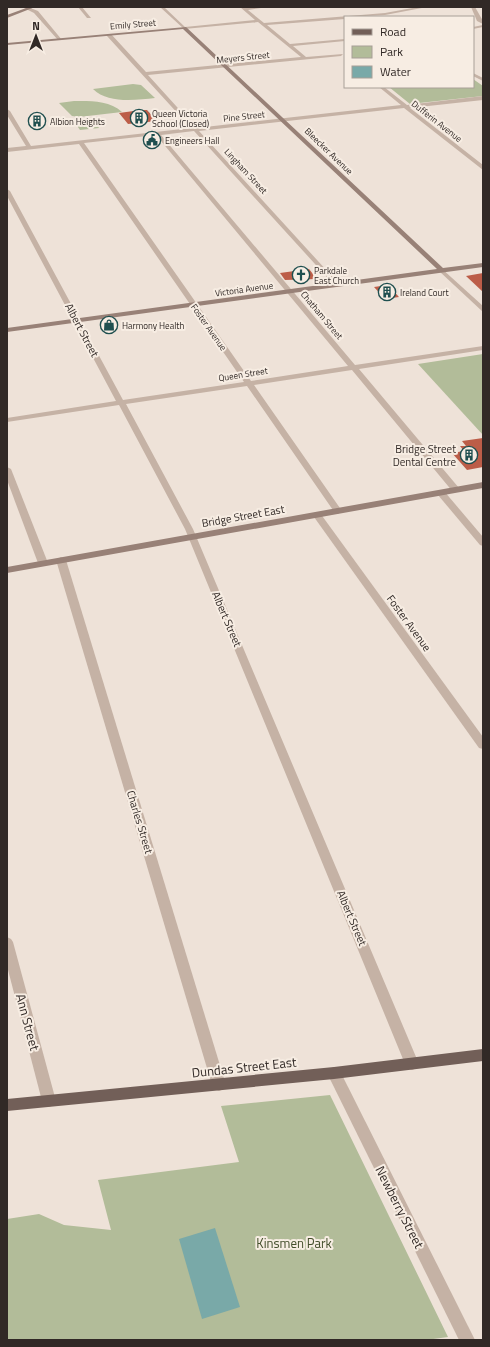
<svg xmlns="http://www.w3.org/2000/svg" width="490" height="1347" viewBox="0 0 490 1347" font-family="'Titillium Web',sans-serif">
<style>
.green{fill:#b2bc99}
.water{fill:#79a9a8}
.building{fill:#bc5d48}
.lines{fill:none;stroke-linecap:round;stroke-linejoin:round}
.street{fill:#c5b2a5;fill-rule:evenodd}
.secondary{fill:#988177;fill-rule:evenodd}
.primary{fill:#725f58;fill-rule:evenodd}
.labels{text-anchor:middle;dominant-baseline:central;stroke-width:4;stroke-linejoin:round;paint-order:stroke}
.far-street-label{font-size:9px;fill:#312926;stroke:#f7ede3}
.far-poi-label{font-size:9px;fill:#312926;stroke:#f7ede3;text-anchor:start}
.street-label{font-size:11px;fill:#312926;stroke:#f7ede3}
.poi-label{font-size:11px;fill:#312926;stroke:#f7ede3;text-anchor:end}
.near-street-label{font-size:13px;fill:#312926;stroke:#f7ede3}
.near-park-label{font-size:13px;fill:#434e2b;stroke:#f7ede3}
</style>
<rect width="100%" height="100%" fill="#eee2d8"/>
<g class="green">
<path d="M473,79L483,86V96L410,104L389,87H473Z"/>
<path d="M133,84L141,85L155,98C136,100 108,104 93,89Z"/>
<path d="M74,101C90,101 109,100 122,112L79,117L72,116L59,103Z"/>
<path d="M86,119L94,121L99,128L80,130L73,120Z"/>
<path d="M483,354V435L418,364Z"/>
<path d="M330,1095L448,1337L426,1340H7V1219L39,1214L64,1225L111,1230L98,1180L239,1162L221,1106Z"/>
</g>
<path class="water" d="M215,1228L240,1307L202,1319L179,1239Z"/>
<g class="building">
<path d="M141,110H147L157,121L128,124L119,113Z"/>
<path d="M309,269L317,279L285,280L280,273Z"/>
<path d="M483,273V292L466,276Z"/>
<path d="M388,285L399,297L385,299L374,287Z"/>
<path d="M483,438V467L467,470L452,453L464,451L460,446H466L462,441Z"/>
</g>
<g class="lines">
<g class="street">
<path d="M22,7H28L38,11L62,40H58L34,13Z"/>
<path d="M78,7H82L91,18H87Z"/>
<path d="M160,7H164L185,27L255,20L240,7H268L248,10L264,23L385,13L418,7H427L385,15L345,17V19L267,25L290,44L345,39V41L293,46L306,57L343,54L341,56L148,75L196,128L401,105L379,87H384L407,105L483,96V100L410,108L483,165V170L404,108L199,131L339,284L340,285L337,287L335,286L194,131L161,135L355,365L483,346V350L359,369L459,488V492H453L352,370L254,385L342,511L338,514L335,513L247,386L126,404L193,529L419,1064L417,1068L412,1070L407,1068L405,1064L185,529L119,405L7,422V418L116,401L7,196V189L10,191L123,400L244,382L79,144L7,152V148L26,146L7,115V109L10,111L31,146L191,128L107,36V34H111L146,72L301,57L258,22L184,29ZM156,135L348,366L251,381L84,143Z"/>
<path d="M471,7H475L483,21V24L477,21Z"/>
<path d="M483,25V27L473,29V27Z"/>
<path d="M473,73L483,78V81L473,76Z"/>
<path d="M441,268L483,306V312L439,271L438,270Z"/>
<path d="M7,467L11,469L48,563L46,565L43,566L38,563L7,480Z"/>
<path d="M441,490L444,491L483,537V546L480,545L438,495V491Z"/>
<path d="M317,512L320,513L483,737V749L479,748L314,517L313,515L314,513Z"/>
<path d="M61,557L66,560L226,1085L224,1089L219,1091L214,1089L212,1085L56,560Z"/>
<path d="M7,937L11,939L13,942L56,1101L54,1105L49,1107L44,1105L42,1101L7,966Z"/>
<path d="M334,1067L339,1069L475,1340H459L327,1073L329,1069Z"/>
</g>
<g class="secondary">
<path d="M29,7H35L7,18V15Z"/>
<path d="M186,27L443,268L483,263V267L7,332V328L437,269L183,29L7,45V43Z"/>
<path d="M483,482V488L7,573V567Z"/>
</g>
<path class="primary" d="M483,1049V1061L334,1079L7,1111V1099L334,1067Z"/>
</g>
<defs>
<symbol id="building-ring" viewBox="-11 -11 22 22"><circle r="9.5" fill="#f7ede3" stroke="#1f4f4f" stroke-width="1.5"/><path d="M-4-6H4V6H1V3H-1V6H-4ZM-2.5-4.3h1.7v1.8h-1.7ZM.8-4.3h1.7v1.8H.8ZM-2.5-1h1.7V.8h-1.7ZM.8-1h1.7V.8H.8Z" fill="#1f4f4f"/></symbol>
<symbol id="civic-ring" viewBox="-11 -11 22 22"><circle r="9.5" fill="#f7ede3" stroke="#1f4f4f" stroke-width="1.5"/><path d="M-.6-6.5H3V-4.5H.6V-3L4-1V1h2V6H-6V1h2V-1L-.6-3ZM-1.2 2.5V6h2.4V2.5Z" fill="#1f4f4f"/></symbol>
<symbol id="church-ring" viewBox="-11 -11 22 22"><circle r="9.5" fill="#f7ede3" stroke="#1f4f4f" stroke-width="1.5"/><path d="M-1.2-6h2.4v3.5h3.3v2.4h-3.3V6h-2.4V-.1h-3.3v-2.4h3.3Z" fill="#1f4f4f"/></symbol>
<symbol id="shop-ring" viewBox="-11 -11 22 22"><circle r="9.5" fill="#f7ede3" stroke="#1f4f4f" stroke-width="1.5"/><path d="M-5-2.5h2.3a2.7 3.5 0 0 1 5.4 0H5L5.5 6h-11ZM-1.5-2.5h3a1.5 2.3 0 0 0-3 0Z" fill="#1f4f4f"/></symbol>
</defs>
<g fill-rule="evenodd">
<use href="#building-ring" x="129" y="108" width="20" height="20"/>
<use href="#building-ring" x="27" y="111" width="20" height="20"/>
<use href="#civic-ring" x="142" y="130" width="20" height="20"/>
<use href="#church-ring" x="291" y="265" width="20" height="20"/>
<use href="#building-ring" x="377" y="282" width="20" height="20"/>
<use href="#shop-ring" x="99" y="315" width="20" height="20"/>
<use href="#building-ring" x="459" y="445" width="20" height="20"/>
</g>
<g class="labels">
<g class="far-street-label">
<text transform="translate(133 24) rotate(-5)">Emily Street</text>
<text transform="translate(243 57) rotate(-6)">Meyers Street</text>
<text transform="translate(244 116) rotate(-6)">Pine Street</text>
<text transform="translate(437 121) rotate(38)">Dufferin Avenue</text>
<text transform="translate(329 151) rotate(44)">Bleecker Avenue</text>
<text transform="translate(246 171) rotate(47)">Lingham Street</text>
<text transform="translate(244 289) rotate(-8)">Victoria Avenue</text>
<text transform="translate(322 315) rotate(50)">Chatham Street</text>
<text transform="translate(209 327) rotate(55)">Foster Avenue</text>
<text transform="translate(243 374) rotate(-9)">Queen Street</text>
</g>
<g class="far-poi-label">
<text x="152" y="113">Queen Victoria<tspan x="152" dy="10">School (Closed)</tspan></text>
<text x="50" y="121">Albion Heights</text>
<text x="165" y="140">Engineers Hall</text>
<text x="314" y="270">Parkdale<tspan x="314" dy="10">East Church</tspan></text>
<text x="400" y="292">Ireland Court</text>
<text x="122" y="325">Harmony Health</text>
</g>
<g class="street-label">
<text transform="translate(82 330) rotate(62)">Albert Street</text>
<text transform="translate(243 516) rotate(-10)">Bridge Street East</text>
<text transform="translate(227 619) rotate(67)">Albert Street</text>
<text transform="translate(409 623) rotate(54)">Foster Avenue</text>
<text transform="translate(140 822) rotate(73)">Charles Street</text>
<text transform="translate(352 918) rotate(67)">Albert Street</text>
</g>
<g class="poi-label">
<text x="456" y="449">Bridge Street<tspan x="456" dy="13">Dental Centre</tspan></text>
</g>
<g class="near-street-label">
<text transform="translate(28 1022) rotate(75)">Ann Street</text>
<text transform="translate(244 1067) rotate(-6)">Dundas Street East</text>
<text transform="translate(400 1207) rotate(63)">Newberry Street</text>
</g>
<g class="near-park-label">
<text x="294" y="1243">Kinsmen Park</text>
</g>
</g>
<rect width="490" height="1347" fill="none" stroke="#312926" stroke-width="16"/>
<rect x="344" y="16" width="130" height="72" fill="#f7ede3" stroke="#a89f97"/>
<rect x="352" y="29" width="20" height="6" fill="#725f58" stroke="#a89f97"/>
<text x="380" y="36" font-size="12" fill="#312926">Road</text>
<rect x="352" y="46" width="20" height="12" fill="#b2bc99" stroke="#a89f97"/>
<text x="380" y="56" font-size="12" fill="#312926">Park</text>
<rect x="352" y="66" width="20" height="12" fill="#79a9a8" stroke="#a89f97"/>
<text x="380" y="76" font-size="12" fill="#312926">Water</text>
<g transform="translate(36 36)" stroke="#f7ede3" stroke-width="3" paint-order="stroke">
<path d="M0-3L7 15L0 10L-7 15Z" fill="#312926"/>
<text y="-6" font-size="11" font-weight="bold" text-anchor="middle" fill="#312926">N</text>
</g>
</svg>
